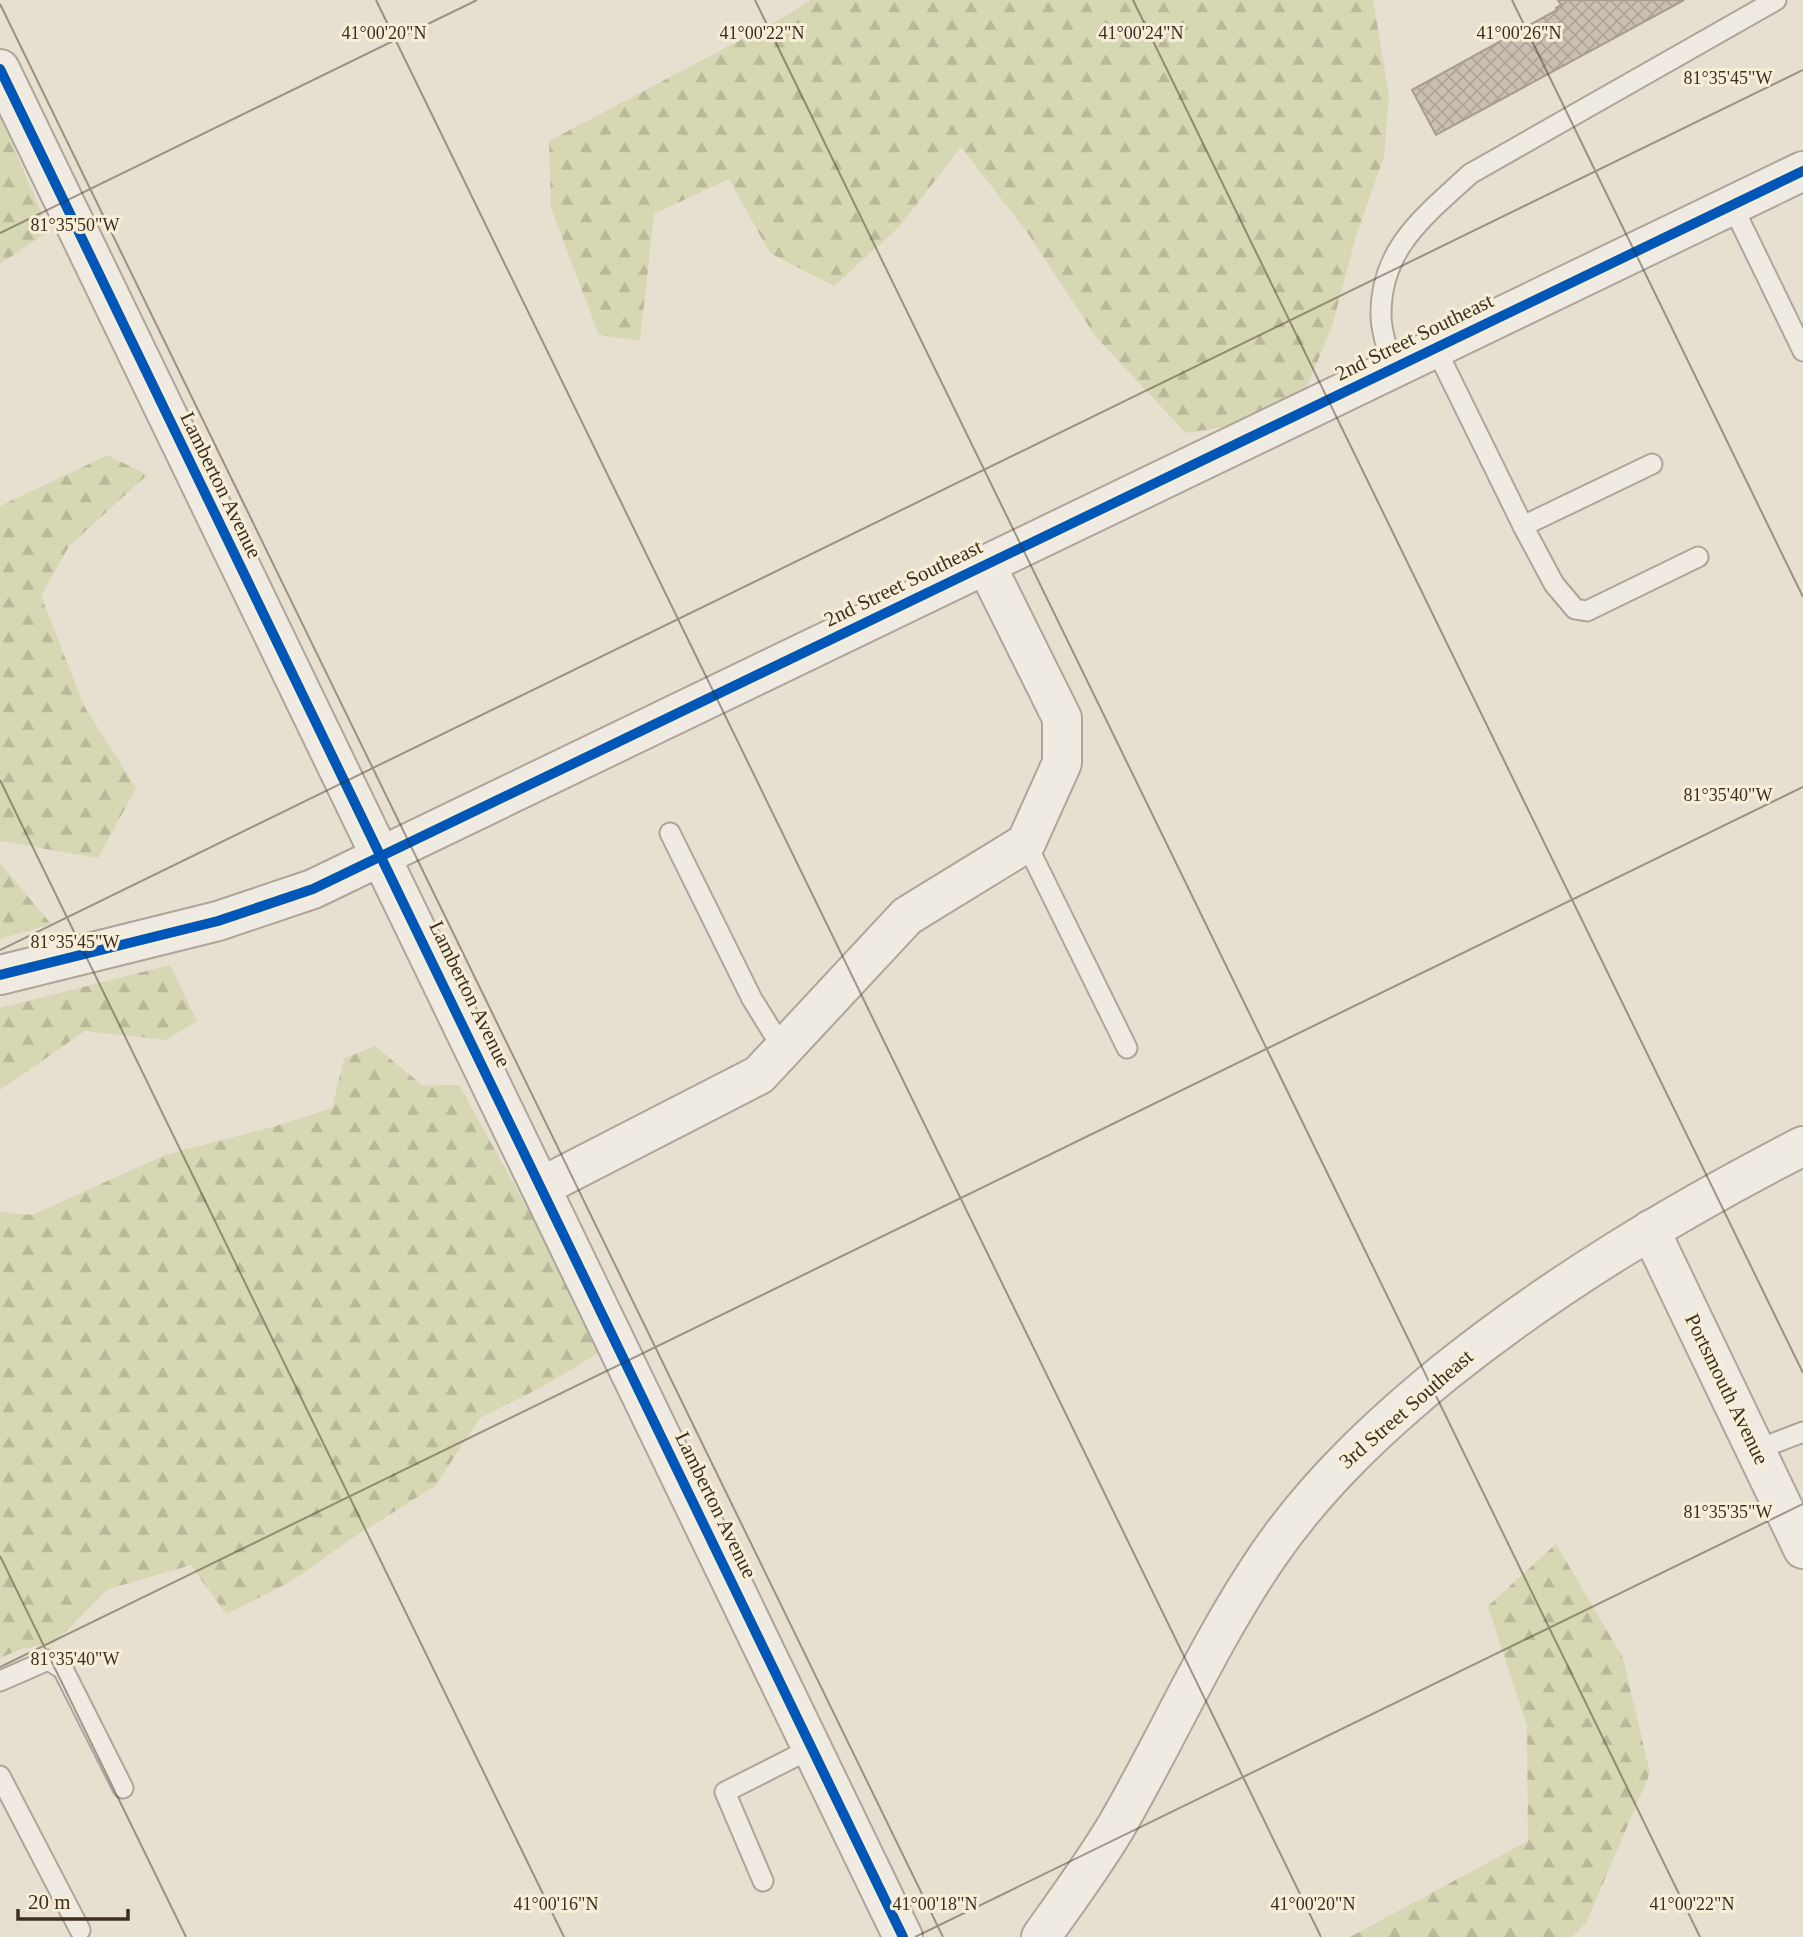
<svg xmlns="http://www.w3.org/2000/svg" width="1803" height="1937" viewBox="0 0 1803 1937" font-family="'Times New Roman',serif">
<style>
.forest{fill:url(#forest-firs)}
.building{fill:url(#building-cross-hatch);stroke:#a89c90;stroke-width:2}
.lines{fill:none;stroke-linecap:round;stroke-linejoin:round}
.lane-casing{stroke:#ada599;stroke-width:23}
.street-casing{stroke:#ada599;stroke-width:42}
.lane{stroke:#efebe3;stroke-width:19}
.street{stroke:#efebe3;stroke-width:38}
.cycleway-casing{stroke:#f7eed8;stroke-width:15}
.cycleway{stroke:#0057b8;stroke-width:10}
.ticks{fill:none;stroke:#3d2e20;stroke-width:2;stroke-opacity:0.45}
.labels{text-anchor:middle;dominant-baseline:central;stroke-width:6;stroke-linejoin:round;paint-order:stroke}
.street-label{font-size:21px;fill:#3d2e20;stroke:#f7eed8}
.ticks-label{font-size:18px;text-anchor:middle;fill:#3d2e20;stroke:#f7eed8;stroke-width:6;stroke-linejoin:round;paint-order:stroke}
</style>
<defs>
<pattern id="forest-firs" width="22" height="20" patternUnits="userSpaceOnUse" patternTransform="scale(1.75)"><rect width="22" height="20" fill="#d6d7b3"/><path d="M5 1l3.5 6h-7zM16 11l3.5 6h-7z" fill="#b9b99a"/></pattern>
<pattern id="building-cross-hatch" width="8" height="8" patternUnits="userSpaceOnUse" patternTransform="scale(1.75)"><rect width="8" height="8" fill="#cbbfb2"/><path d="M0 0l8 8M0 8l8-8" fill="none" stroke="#afa499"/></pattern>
</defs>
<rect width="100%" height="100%" fill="#e7e0d1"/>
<g class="forest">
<path d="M810,0H1373L1389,95L1384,157L1356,236L1332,326L1295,416L1186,433L1096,337L1027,232L961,147L899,227L834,286L770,253L729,179L654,214L640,341L599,335L551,208L549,141L786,16Z"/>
<path d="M0,115L49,231L0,264Z"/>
<path d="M108,455L147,475L69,546L41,596L84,706L136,788L98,858L0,841V506Z"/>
<path d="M0,863L51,924L0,939Z"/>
<path d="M170,965L197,1021L166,1040L85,1031L0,1090V1008Z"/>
<path d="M375,1046L422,1085H459L605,1349L542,1387L480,1418L435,1486L351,1539L292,1581L226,1614L191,1565L108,1589L54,1643L21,1649L0,1658V1212L32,1215L165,1155L276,1126L332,1108L344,1059Z"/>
<path d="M1556,1544L1623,1658L1650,1773L1586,1923L1572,1937H1350L1528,1841L1527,1726L1488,1606Z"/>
</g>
<path class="building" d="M1558,0H1684L1436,135L1412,90L1557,10L1556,8L1561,5Z"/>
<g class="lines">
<defs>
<g id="lane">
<path d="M1732,205L1803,351"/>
<path d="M1436,349L1523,526L1554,584L1575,609L1587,611L1698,557"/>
<path d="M1392,369C1389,352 1381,333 1381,316C1380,248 1425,216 1470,174L1776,0"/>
<path d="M1523,526L1652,464"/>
<path d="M670,833L752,999L783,1049"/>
<path d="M1026,843L1127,1048"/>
<path d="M1756,1450L1803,1432"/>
<path d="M0,1681L48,1660L63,1669L123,1788"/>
<path d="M0,1776L80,1930"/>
<path d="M763,1881L725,1792L812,1748"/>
</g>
<g id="street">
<path d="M0,69L903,1937"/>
<path d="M0,975L218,921L313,889L1803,171"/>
<path d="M541,1187L759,1075L907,916L1026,843L1062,763V718L986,565"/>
<path d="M1650,1230L1803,1549"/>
<path d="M1041,1937C1067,1900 1094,1864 1117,1825C1169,1735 1210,1640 1269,1554C1318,1483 1379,1426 1445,1372C1556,1283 1677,1211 1803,1146"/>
</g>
</defs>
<use href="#lane" class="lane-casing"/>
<use href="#street" class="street-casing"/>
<use href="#lane" class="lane"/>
<use href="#street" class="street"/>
<defs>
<g id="cycleway">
<path d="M0,69L903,1937"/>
<path d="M0,975L218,921L313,889L1803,171"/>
</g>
</defs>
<use href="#cycleway" class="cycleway-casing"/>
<use href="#cycleway" class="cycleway"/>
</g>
<path class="ticks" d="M376,0L1321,1937M755,0L1700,1937M1133,0L1803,1373M1512,0L1803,597M0,4L943,1937M0,233L477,0M0,780L564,1937M0,950L1803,70M0,1556L186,1937M0,1667L1803,787M915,1937L1803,1504"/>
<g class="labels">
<g class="street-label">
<text transform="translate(1414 337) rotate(-26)">2nd Street Southeast</text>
<text transform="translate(221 485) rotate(64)">Lamberton Avenue</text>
<text transform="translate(903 583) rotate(-26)">2nd Street Southeast</text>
<text transform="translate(470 994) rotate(64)">Lamberton Avenue</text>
<text transform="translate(1727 1389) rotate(64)">Portsmouth Avenue</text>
<text transform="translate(1406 1409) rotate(-41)">3rd Street Southeast</text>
<text transform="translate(716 1505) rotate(64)">Lamberton Avenue</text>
</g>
</g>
<g class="ticks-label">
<text x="384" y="39">41°00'20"N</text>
<text x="762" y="39">41°00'22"N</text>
<text x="1141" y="39">41°00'24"N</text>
<text x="1519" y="39">41°00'26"N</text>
<text x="1728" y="84">81°35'45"W</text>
<text x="75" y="231">81°35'50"W</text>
<text x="1728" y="801">81°35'40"W</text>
<text x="75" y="948">81°35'45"W</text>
<text x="1728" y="1518">81°35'35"W</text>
<text x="75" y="1665">81°35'40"W</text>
<text x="556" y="1910">41°00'16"N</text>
<text x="935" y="1910">41°00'18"N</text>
<text x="1313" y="1910">41°00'20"N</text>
<text x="1692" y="1910">41°00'22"N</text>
</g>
<path d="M18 1909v10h110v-10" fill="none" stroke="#3d2e20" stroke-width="3.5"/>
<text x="28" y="1909" font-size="21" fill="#3d2e20" stroke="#f7eed8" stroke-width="5" paint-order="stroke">20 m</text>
</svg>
